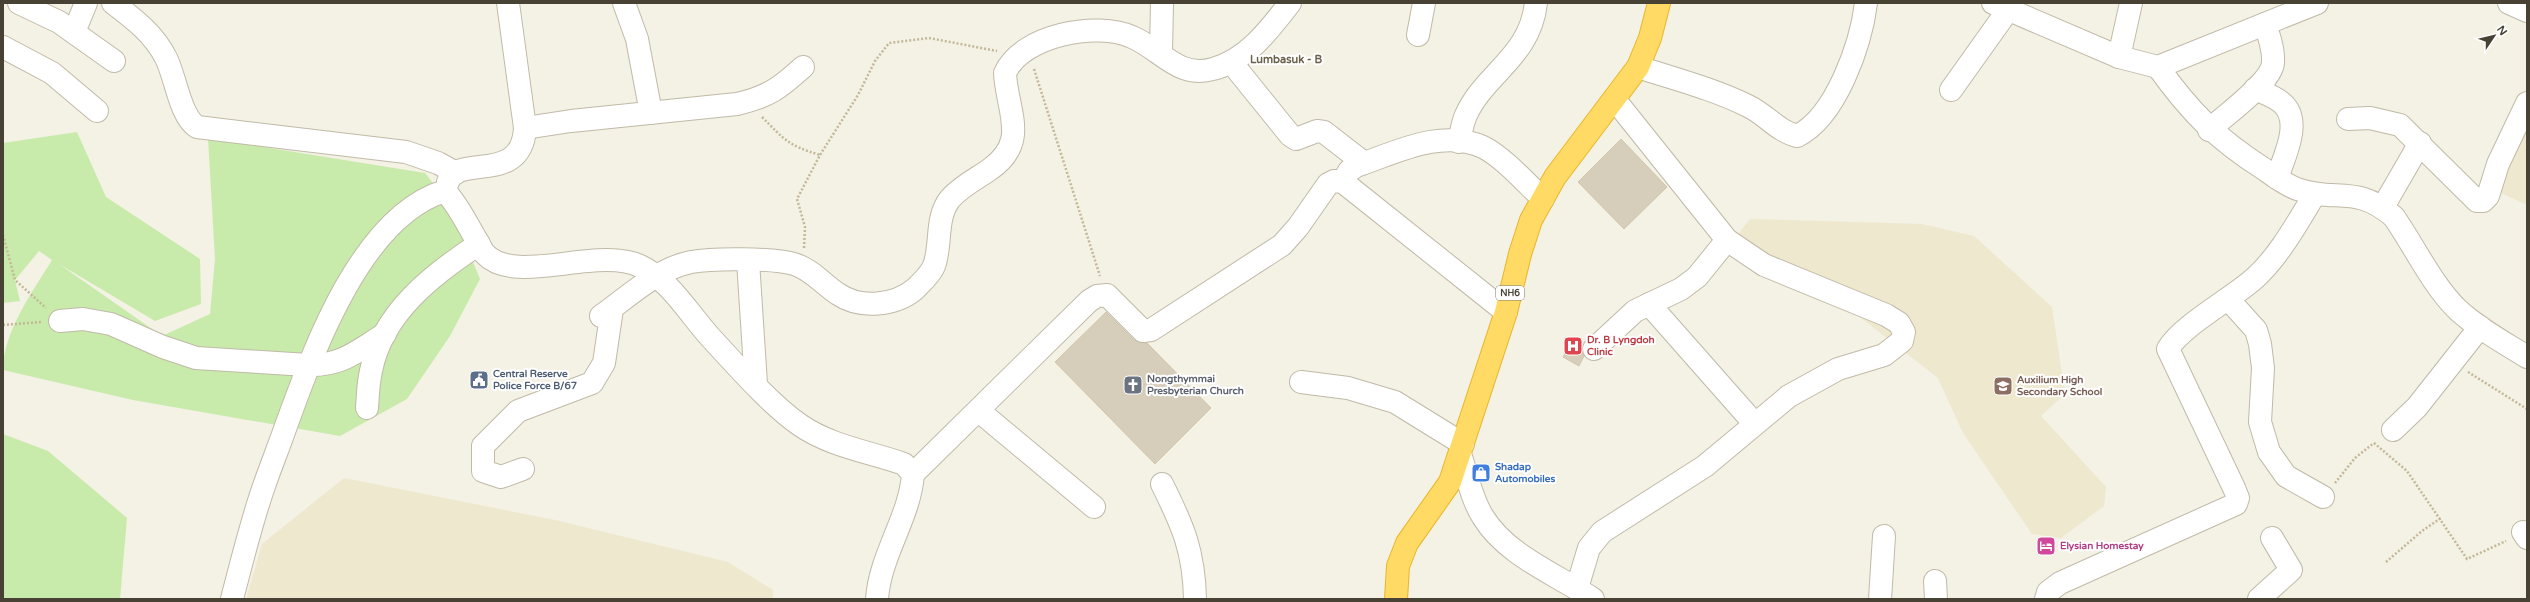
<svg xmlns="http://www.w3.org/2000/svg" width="2530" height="602" viewBox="0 0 2530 602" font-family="'Varela Round',sans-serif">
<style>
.education{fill:#eee8ce}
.green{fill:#c8ebab}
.building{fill:#d6ceba;stroke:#d2c7ad}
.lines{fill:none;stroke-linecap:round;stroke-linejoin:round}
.minor-casing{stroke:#c0baa7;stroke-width:24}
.highway-casing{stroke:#e9b52b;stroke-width:24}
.path{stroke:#c3b897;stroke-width:2.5;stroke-dasharray:2 2;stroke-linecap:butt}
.minor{stroke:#fff;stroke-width:22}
.highway{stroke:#ffdb65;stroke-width:22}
.labels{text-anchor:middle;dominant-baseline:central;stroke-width:4;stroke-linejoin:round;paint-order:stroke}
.shield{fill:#fff;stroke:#7e7b71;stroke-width:1}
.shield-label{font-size:9px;font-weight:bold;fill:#474234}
.health-label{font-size:10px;font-weight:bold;fill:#be3a42;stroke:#fff;text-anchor:start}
.service-label{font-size:10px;font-weight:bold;fill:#4e5e75;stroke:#fff;text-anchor:start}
.worship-label{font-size:10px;font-weight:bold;fill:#5b616d;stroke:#fff;text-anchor:start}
.education-label{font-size:10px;font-weight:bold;fill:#785e54;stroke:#fff;text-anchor:start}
.shop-label{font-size:10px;font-weight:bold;fill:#366cbe;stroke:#fff;text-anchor:start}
.hotel-label{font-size:10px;font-weight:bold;fill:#b23c85;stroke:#fff;text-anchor:start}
.neighbourhood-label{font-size:11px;font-weight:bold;fill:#6b614b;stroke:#fff}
</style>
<rect width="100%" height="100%" fill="#f4f1e5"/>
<g class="education">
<path d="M2527,113V205L2492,189Z"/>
<path d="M1750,219L1922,224L1974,236L2052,307L2065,394L2041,416L2106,487L2104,506L2061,538L2032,534L1963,433L1938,378L1856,314L1726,250Z"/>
<path d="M344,478L555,520L728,562L773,590V599H246L262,544Z"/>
</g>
<g class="green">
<path d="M77,132L106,197L200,259L201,304L155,321L59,264L162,336L210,314L215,259L208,138L425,173L449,204L480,279L450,336L407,399L340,436L133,400L3,370C3,332 33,291 52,260L39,251L15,280L20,301L3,303V143Z"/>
<path d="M3,434L48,451L127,518L120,599H3Z"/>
</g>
<g class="building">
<path d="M1621,139L1667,187L1624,229L1578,182Z"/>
<path d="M1106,312L1134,340L1147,343L1211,408L1155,464L1055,362Z"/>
<path d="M1571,342L1582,347L1584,356L1579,366L1563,357Z"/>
</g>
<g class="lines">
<defs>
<g id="minor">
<path d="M19,3L59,22L114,61"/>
<path d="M113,3C134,19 154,34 166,58C176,78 180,116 197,127L406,152L438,163L456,173"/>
<path d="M624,3L637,39L651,113"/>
<path d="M1993,3L2119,57L2158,67L2317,3"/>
<path d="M2509,3L2527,11"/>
<path d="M74,32L86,3"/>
<path d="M1418,35L1424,3"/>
<path d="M3,47L52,73L97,111"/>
<path d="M1161,53L1162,3"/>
<path d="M2119,57L2131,3"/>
<path d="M1231,62L1290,135L1296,139L1317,131L1324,132L1364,163"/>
<path d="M1638,67C1675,79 1714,89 1748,106C1767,115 1777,131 1797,136C1836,117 1861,44 1866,3"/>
<path d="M2158,67C2190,112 2217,139 2264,169C2274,176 2286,185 2297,189C2337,203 2356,184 2394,217C2414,246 2433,286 2458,310C2479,329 2503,342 2527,357"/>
<path d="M2255,89C2264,93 2274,96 2282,103C2303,121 2284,157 2277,178"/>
<path d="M1951,90L2008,10"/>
<path d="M2348,119L2370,118L2400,125L2477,201H2483L2488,196L2498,164L2527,103"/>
<path d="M525,128L571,121L737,104C768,97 780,88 803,67"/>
<path d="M2209,130C2224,116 2271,83 2273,63C2274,50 2269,36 2265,24"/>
<path d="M1459,142C1461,133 1462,124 1466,115C1485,73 1530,57 1536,3"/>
<path d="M448,182C457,153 522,186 525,128L508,3"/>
<path d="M1343,182L1349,171L1356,166C1395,153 1441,128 1483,147C1503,157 1526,183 1543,199"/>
<path d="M2383,207L2420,143"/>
<path d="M748,261L756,384"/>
<path d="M2228,299L2256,330L2260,344L2263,368L2260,422L2269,452L2286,476L2323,497"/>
<path d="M1649,304L1754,423"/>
<path d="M601,316C628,297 657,269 691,262C713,258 772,258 794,264C811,269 824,285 838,294C860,309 895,306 915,289C922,282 930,275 934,266C942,244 935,218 950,199C960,187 976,179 989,170C1030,142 1007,112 1005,73C1022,35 1097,21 1132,37C1161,49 1178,79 1213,69C1247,60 1270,29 1290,3"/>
<path d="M60,321L83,319L111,324L163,347L196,358L308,365C342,366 357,351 385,334"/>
<path d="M1594,349L1635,311L1681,289L1697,277L1727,240"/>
<path d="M1301,382L1348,388L1395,402L1463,444"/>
<path d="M367,408C368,395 368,383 371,371C382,313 433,274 479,244"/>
<path d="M979,411L1094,507"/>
<path d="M2393,430L2417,407L2480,327"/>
<path d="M1460,454C1467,474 1471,498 1483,517C1507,556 1556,574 1593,599"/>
<path d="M523,469L501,477L483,471V446L518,411L592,383L604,363L612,309"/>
<path d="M913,474L1089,301L1097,296L1107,295L1143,331L1151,330L1282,245L1298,227L1328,184L1334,181L1343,182L1506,312"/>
<path d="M1162,484C1183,526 1194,551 1195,599"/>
<path d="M2523,532L2527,538"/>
<path d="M1935,581L1936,599"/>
<path d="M1577,588L1589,548L1602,532L1705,466L1789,396L1838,369L1884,355L1902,341L1904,332L1899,323L1886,315L1764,265L1727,240L1615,100"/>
<path d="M232,599C242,561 251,523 264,486C271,466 279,446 286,426C313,352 361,216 445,191C458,205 466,222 476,239C479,243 481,250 485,254C515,286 597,246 640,266C670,280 689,314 711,338C736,365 771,405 800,425C830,446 870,452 904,464L913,474C910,517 880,555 877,599"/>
<path d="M1880,599L1884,536"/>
<path d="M2046,599L2048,592L2060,583L2236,504L2238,498L2234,488L2168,349C2181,326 2233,298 2255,278C2280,255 2297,223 2315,194"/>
<path d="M2259,599L2291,570L2272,538"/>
</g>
<path id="highway" d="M1396,599L1398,566L1407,543L1450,482L1506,312L1520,254L1531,220L1555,177L1638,67L1650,38L1659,3"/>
</defs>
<use href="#minor" class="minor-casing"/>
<use href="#highway" class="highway-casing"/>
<g class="path">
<path d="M1034,69L1100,276"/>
<path d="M762,117C785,140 787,145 820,155"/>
<path d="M3,235L15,280L46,308"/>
<path d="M804,248L805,227L797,199L820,155L858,95L875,61L889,43L929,38L997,51"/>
<path d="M3,325L41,322"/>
<path d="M2468,372L2527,409"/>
<path d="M2374,443L2407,471L2467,559L2506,541"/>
<path d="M2335,483L2355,458L2374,443"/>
<path d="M2386,562L2422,531L2441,518"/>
</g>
<use href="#minor" class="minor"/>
<use href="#highway" class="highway"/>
</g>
<defs>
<symbol id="hospital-square" viewBox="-11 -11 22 22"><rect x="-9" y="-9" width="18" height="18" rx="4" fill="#e0444e" stroke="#fff"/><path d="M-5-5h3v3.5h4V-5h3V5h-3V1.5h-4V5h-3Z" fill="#fff"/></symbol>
<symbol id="civic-square" viewBox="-11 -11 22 22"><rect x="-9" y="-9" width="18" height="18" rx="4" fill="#5c6f8a" stroke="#fff"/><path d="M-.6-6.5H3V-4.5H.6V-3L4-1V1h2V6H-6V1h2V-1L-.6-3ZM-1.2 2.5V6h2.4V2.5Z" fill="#fff"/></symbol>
<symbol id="church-square" viewBox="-11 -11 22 22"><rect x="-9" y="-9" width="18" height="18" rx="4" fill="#6b7280" stroke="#fff"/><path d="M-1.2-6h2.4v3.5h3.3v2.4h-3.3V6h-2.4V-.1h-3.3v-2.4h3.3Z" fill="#fff"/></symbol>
<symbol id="school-square" viewBox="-11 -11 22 22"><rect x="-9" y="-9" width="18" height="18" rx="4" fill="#8d6e63" stroke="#fff"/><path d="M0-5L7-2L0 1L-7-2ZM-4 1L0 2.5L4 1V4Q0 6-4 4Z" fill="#fff"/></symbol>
<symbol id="shop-square" viewBox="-11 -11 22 22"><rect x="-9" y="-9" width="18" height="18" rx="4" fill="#3f7fe0" stroke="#fff"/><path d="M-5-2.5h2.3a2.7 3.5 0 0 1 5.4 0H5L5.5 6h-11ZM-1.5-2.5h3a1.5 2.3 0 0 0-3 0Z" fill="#fff"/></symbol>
<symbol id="hotel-square" viewBox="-11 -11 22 22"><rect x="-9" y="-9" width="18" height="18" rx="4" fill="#d1479c" stroke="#fff"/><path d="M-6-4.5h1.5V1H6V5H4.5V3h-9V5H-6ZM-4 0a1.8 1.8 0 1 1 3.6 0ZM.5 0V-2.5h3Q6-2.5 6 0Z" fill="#fff"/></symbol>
</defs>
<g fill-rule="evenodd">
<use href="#hospital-square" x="1562" y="335" width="22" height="22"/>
<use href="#civic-square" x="468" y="369" width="22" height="22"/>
<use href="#church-square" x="1122" y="374" width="22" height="22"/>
<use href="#school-square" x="1992" y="375" width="22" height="22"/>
<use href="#shop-square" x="1470" y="462" width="22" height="22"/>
<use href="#hotel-square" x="2035" y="535" width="22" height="22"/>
</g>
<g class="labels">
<rect class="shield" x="1496" y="286" width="28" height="14" rx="3"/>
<g class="shield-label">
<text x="1510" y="293">NH6</text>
</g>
<g class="health-label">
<text x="1587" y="340">Dr. B Lyngdoh<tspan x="1587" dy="12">Clinic</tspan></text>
</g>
<g class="service-label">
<text x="493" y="374">Central Reserve<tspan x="493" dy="12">Police Force B/67</tspan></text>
</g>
<g class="worship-label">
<text x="1147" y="379">Nongthymmai<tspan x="1147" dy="12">Presbyterian Church</tspan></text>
</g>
<g class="education-label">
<text x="2017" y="380">Auxilium High<tspan x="2017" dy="12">Secondary School</tspan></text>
</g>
<g class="shop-label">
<text x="1495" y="467">Shadap<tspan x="1495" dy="12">Automobiles</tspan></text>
</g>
<g class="hotel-label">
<text x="2060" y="546">Elysian Homestay</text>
</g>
<g class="neighbourhood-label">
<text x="1286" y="59">Lumbasuk - B</text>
</g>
</g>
<rect width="2530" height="602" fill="none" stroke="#474234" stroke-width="8"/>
<g transform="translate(2494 36) rotate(55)" stroke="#ffffff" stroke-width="3" paint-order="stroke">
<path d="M0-3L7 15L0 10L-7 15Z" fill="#474234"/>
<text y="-6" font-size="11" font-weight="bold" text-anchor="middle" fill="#474234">N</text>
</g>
</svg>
